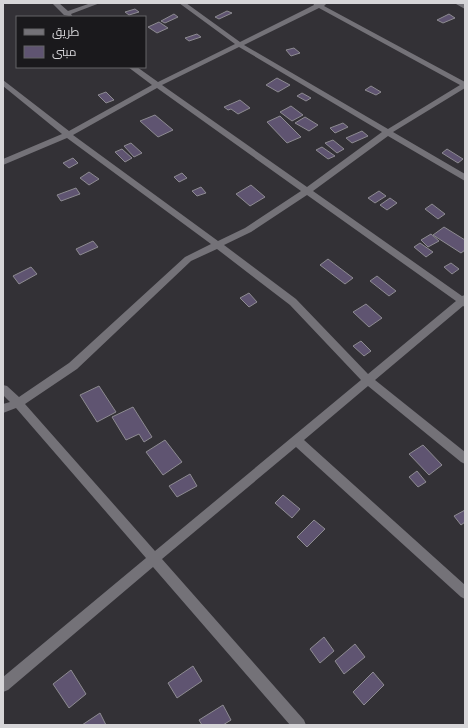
<svg xmlns="http://www.w3.org/2000/svg" width="468" height="728" viewBox="0 0 468 728" font-family="'Crimson Pro',Cairo,serif">
<style>
.building{fill:#5f5471;stroke:#8d8b91}
.lines{fill:none;stroke-linecap:round;stroke-linejoin:round}
.minor{fill:#747278;fill-rule:evenodd}
</style>
<rect width="100%" height="100%" fill="#333136"/>
<g class="building">
<path d="M135,9L139,12L129,15L125,12Z"/>
<path d="M227,11L232,13L219,19L215,17Z"/>
<path d="M174,14L178,17L165,23L161,21Z"/>
<path d="M449,14L455,18L443,23L437,20Z"/>
<path d="M159,22L168,28L157,33L148,27Z"/>
<path d="M197,34L201,37L189,41L185,38Z"/>
<path d="M294,48L300,53L291,56L286,50Z"/>
<path d="M277,78L290,85L278,92L266,85Z"/>
<path d="M371,86L381,92L376,95L365,90Z"/>
<path d="M106,92L114,100L106,103L98,95Z"/>
<path d="M302,93L311,98L306,101L297,96Z"/>
<path d="M240,100L250,108L238,114L231,109L228,110L224,107Z"/>
<path d="M291,106L303,115L292,121L280,112Z"/>
<path d="M155,115L173,130L158,137L140,121Z"/>
<path d="M280,116L301,137L287,143L267,122Z"/>
<path d="M305,117L318,125L309,131L295,123Z"/>
<path d="M343,123L348,127L335,133L330,128Z"/>
<path d="M362,131L368,136L352,143L346,138Z"/>
<path d="M333,140L344,149L337,153L325,143Z"/>
<path d="M131,143L142,153L134,157L124,146Z"/>
<path d="M322,147L335,156L328,159L316,150Z"/>
<path d="M122,149L132,158L125,162L115,152Z"/>
<path d="M447,149L463,159L458,163L442,153Z"/>
<path d="M73,158L78,163L69,168L63,163Z"/>
<path d="M89,172L99,179L89,185L80,178Z"/>
<path d="M182,173L187,178L179,182L174,177Z"/>
<path d="M251,185L265,197L250,206L236,194Z"/>
<path d="M201,187L206,193L197,196L192,191Z"/>
<path d="M76,188L80,194L61,201L57,195Z"/>
<path d="M379,191L386,196L375,203L368,198Z"/>
<path d="M390,198L397,203L387,210L380,205Z"/>
<path d="M432,204L445,214L438,219L425,209Z"/>
<path d="M444,227L465,240V250L461,253L433,235Z"/>
<path d="M431,234L439,241L428,247L421,240Z"/>
<path d="M93,241L98,247L80,255L76,249Z"/>
<path d="M420,243L433,252L426,257L414,247Z"/>
<path d="M328,259L353,278L345,284L320,265Z"/>
<path d="M451,263L459,269L452,274L444,267Z"/>
<path d="M31,267L37,274L19,284L13,276Z"/>
<path d="M377,276L396,291L389,296L370,281Z"/>
<path d="M249,293L257,302L249,307L240,298Z"/>
<path d="M366,304L382,318L369,327L353,312Z"/>
<path d="M361,341L371,351L364,356L353,346Z"/>
<path d="M99,386L116,412L97,422L80,395Z"/>
<path d="M133,407L152,437L144,442L139,434L126,440L112,417Z"/>
<path d="M165,440L182,462L163,475L146,452Z"/>
<path d="M423,445L442,465L429,475L409,454Z"/>
<path d="M417,471L426,482L418,487L409,477Z"/>
<path d="M190,474L197,486L177,497L169,486Z"/>
<path d="M283,495L300,509L292,518L275,503Z"/>
<path d="M465,510V522L461,525L454,516Z"/>
<path d="M314,520L325,529L307,547L297,537Z"/>
<path d="M324,637L334,651L320,663L310,649Z"/>
<path d="M355,644L365,657L344,674L335,661Z"/>
<path d="M193,666L202,681L177,698L168,683Z"/>
<path d="M71,670L86,694L69,708L53,684Z"/>
<path d="M373,672L384,685L364,705L353,692Z"/>
<path d="M223,705L231,720L223,725H202L199,720Z"/>
<path d="M100,713L106,725H82Z"/>
</g>
<g class="lines">
<g class="minor">
<path d="M52,3H59L68,11L91,3H100L71,14L73,17L64,15Z"/>
<path d="M179,3H186L240,42L314,5L313,3H327L324,6L465,82V88L393,132L465,174V181L388,136L313,191L462,296L465,295V307L463,306L375,380L465,452V464L461,462L368,386L304,440L465,585V599L461,597L296,447L162,559L304,720L306,725H290L153,567L8,690L3,692V677L146,558L16,408L3,413V404L10,402L3,395V385L7,386L19,397L69,363L185,257L211,244L67,138L3,165V159L62,134L3,86V80L69,131L152,85L128,67H137L158,82L235,44ZM319,8L460,85L388,129L244,45ZM239,47L382,132L307,187L162,85ZM157,88L301,191L245,228L218,241L73,135ZM307,195L456,301L368,374L296,299L224,245L251,232ZM217,249L290,305L361,380L155,551L25,404L77,369L191,261Z"/>
<path d="M455,3L465,4V9L456,4Z"/>
</g>
</g>
<rect width="468" height="728" fill="none" stroke="#d6d5d8" stroke-width="8"/>
<rect x="16" y="16" width="130" height="52" fill="#1a191c" stroke="#656467"/>
<rect x="24" y="29" width="20" height="6" fill="#747278" stroke="#656467"/>
<text x="52" y="36" font-size="12" fill="#d6d5d8">طريق</text>
<rect x="24" y="46" width="20" height="12" fill="#5f5471" stroke="#656467"/>
<text x="52" y="56" font-size="12" fill="#d6d5d8">مبنى</text>
</svg>
